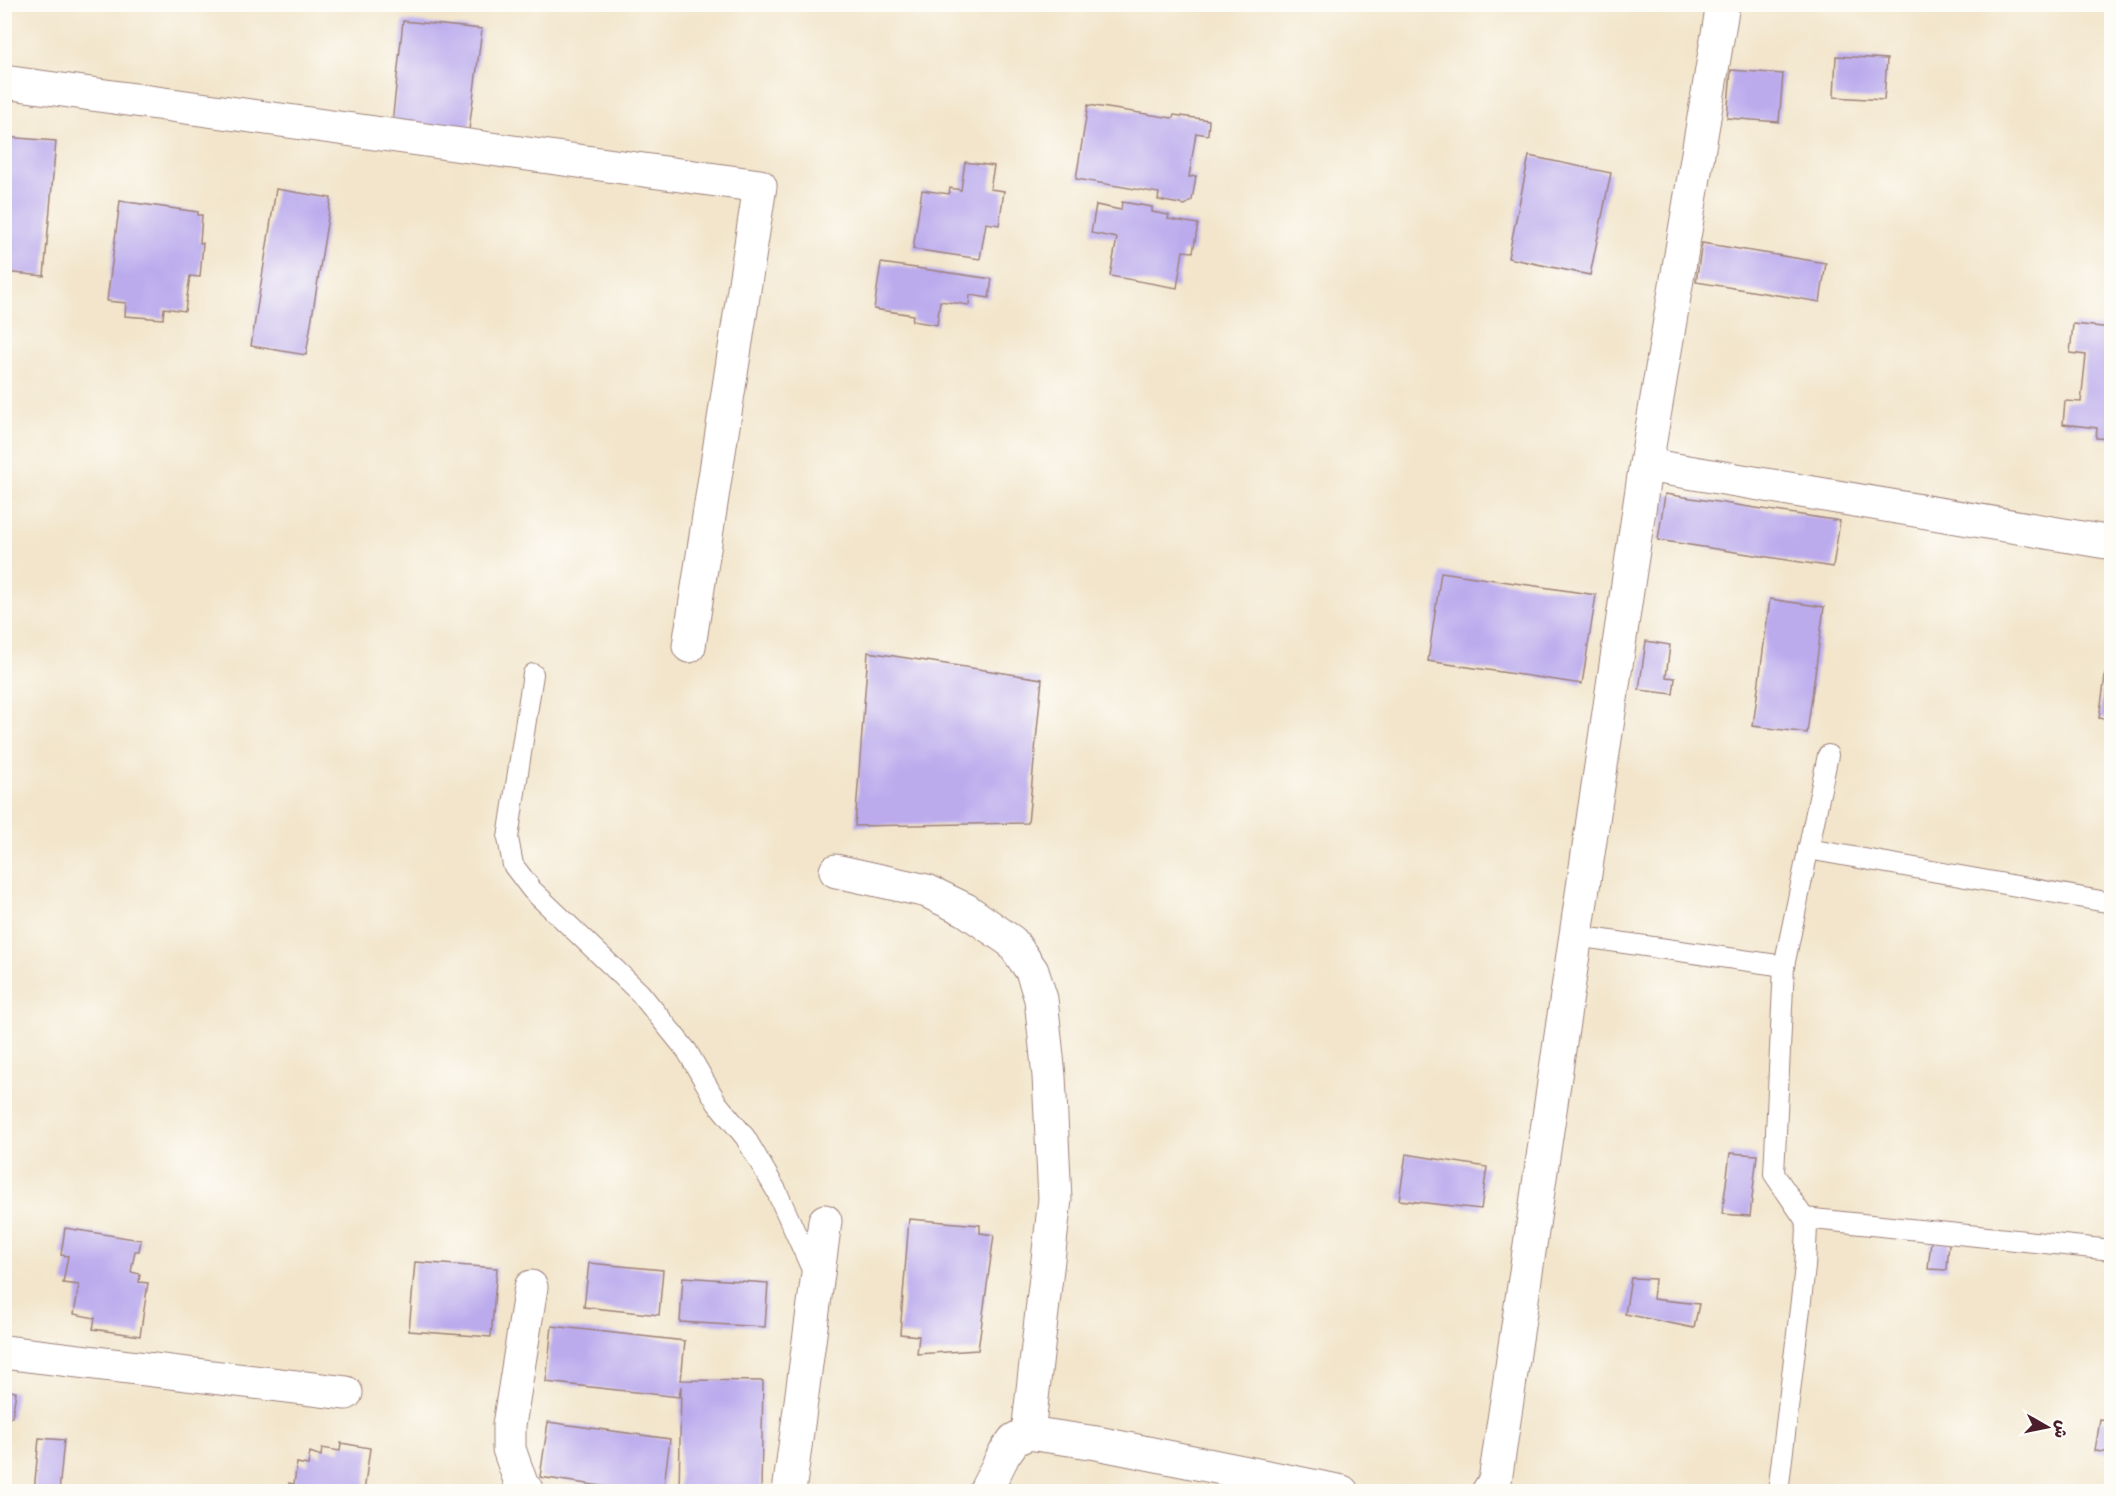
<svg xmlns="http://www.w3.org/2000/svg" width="2116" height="1496" viewBox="0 0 2116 1496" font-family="'Playpen Sans','Playpen Sans Arabic',sans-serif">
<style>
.building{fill:#bbabed}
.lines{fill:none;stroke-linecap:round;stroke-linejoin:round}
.lane-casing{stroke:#9e827b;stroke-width:22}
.street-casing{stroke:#9e827b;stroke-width:35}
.lane{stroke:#fff;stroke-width:20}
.street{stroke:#fff;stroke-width:33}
</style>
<rect width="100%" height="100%" fill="#fdfcf7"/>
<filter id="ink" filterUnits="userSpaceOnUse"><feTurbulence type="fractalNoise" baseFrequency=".0167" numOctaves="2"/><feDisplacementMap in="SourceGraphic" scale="12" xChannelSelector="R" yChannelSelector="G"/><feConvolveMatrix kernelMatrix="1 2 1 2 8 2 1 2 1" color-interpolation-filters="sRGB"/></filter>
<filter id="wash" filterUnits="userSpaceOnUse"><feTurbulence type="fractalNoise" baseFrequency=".008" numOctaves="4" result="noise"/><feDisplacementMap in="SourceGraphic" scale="24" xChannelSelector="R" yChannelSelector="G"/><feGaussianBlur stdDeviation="1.35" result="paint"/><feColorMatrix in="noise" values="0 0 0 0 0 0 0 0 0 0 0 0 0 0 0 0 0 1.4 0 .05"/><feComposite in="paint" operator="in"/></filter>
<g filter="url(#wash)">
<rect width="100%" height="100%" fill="#f2e5cb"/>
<g id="blocks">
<g class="building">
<path d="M403,21L482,29L469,130L392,124Z"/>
<path d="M1836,56L1887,59L1884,100L1834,97Z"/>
<path d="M1731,70L1783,74L1779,122L1727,118Z"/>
<path d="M1088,105L1172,118L1174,115L1209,120L1208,135L1196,133L1189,177L1196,176L1192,200L1185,205L1158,200L1159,193L1076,179Z"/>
<path d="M4,137L56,141L44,276L4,272Z"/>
<path d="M1529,156L1611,173L1590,275L1508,258Z"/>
<path d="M965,162L994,166L990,189L1004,191L999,225L986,223L980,259L913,249L922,190L949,194L950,188L961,190Z"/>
<path d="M276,189L331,198L306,355L251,346Z"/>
<path d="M120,201L198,212V215H202L200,243H203L200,277L190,276L185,311L164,308L163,319L125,316L126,303L107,301Z"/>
<path d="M1122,202L1152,207V212L1169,215L1168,219L1198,224L1193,252L1183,251L1177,288L1110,276L1117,238L1091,233L1096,205L1121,210Z"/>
<path d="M1702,243L1826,263L1820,302L1696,282Z"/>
<path d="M881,263L992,279L989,298L970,295L969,305L940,301L937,325L912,321L913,315L874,309Z"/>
<path d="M2073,324L2112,328V439L2096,438L2097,428L2063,424L2065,401L2081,402L2086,355L2070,353Z"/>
<path d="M1665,494L1840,521L1833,567L1658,540Z"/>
<path d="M1441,572L1596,595L1582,684L1428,661Z"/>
<path d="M1770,599L1824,607L1807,733L1753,726Z"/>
<path d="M1646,641L1670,645L1666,677L1675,678L1673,694L1639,690Z"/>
<path d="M2109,649H2112V720L2099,718Z"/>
<path d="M868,652L1042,679L1028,823L855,826Z"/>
<path d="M1730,1153L1757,1155L1750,1216L1722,1214Z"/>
<path d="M1406,1154L1487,1167L1481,1209L1399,1200Z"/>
<path d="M909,1219L980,1225V1233L994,1235L978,1350L917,1354L919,1336L900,1334Z"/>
<path d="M65,1228L141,1240L139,1251H135L131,1272L140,1274L139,1282L148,1283L140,1336L93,1329L95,1318L74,1314L79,1285L63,1283L68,1256L61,1255Z"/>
<path d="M1931,1241L1949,1242L1947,1270L1928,1269Z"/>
<path d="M415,1262L497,1268L491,1337L409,1331Z"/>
<path d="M589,1263L663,1270L659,1315L584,1307Z"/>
<path d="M683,1277L768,1283L765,1327L680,1322Z"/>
<path d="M1631,1278L1655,1279L1653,1299L1699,1304L1694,1328L1625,1314Z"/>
<path d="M552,1326L685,1341L681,1380L763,1381L761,1492H679L681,1386L679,1397L546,1382Z"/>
<path d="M4,1390L16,1392L12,1417L4,1419Z"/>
<path d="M2100,1420L2112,1422V1453L2095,1451Z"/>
<path d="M548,1422L670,1439L663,1492H642L540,1477Z"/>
<path d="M39,1438L64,1440L59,1492H34Z"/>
<path d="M341,1443L370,1448L364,1492H288L289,1483L294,1484L297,1463L308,1465L310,1452L321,1456L322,1448L340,1451Z"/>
</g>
</g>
</g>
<g filter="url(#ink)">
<use href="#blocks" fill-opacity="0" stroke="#9e827b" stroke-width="1.5"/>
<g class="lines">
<defs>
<g id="lane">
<path d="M533,674L508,838L513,865L532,890L640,993L687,1051L717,1103L745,1137L776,1190L815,1276"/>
<path d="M1808,849L2112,903"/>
<path d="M1576,936L1784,966"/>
<path d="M1804,1218L2112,1250"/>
<path d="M1778,1492L1805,1267L1807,1227L1804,1218L1774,1174L1784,966L1828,755"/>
</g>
<g id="street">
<path d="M4,82L760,186L689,646"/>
<path d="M1646,465L2112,543"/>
<path d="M836,871L927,891L966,910L1012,942L1032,971L1041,999L1049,1076L1055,1199L1028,1433"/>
<path d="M4,1352L346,1393"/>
<path d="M528,1492L522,1486L509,1449V1425L531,1287"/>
<path d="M789,1492L825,1221"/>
<path d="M985,1492L1004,1454L1014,1440L1028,1433L1097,1443L1342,1492"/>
<path d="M1488,1492L1495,1481L1644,476L1723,4"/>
</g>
</defs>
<use href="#lane" class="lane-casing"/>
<use href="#street" class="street-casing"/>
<use href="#lane" class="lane"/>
<use href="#street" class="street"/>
</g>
</g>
<rect width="2116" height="1496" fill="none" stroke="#fdfcf7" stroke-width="24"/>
<g transform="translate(2047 1427) rotate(99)" stroke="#fdfcf7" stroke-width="4.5" paint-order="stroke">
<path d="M0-4.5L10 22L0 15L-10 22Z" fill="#4a1f2b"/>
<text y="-9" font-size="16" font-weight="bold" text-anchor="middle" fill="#4a1f2b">ش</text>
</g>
</svg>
